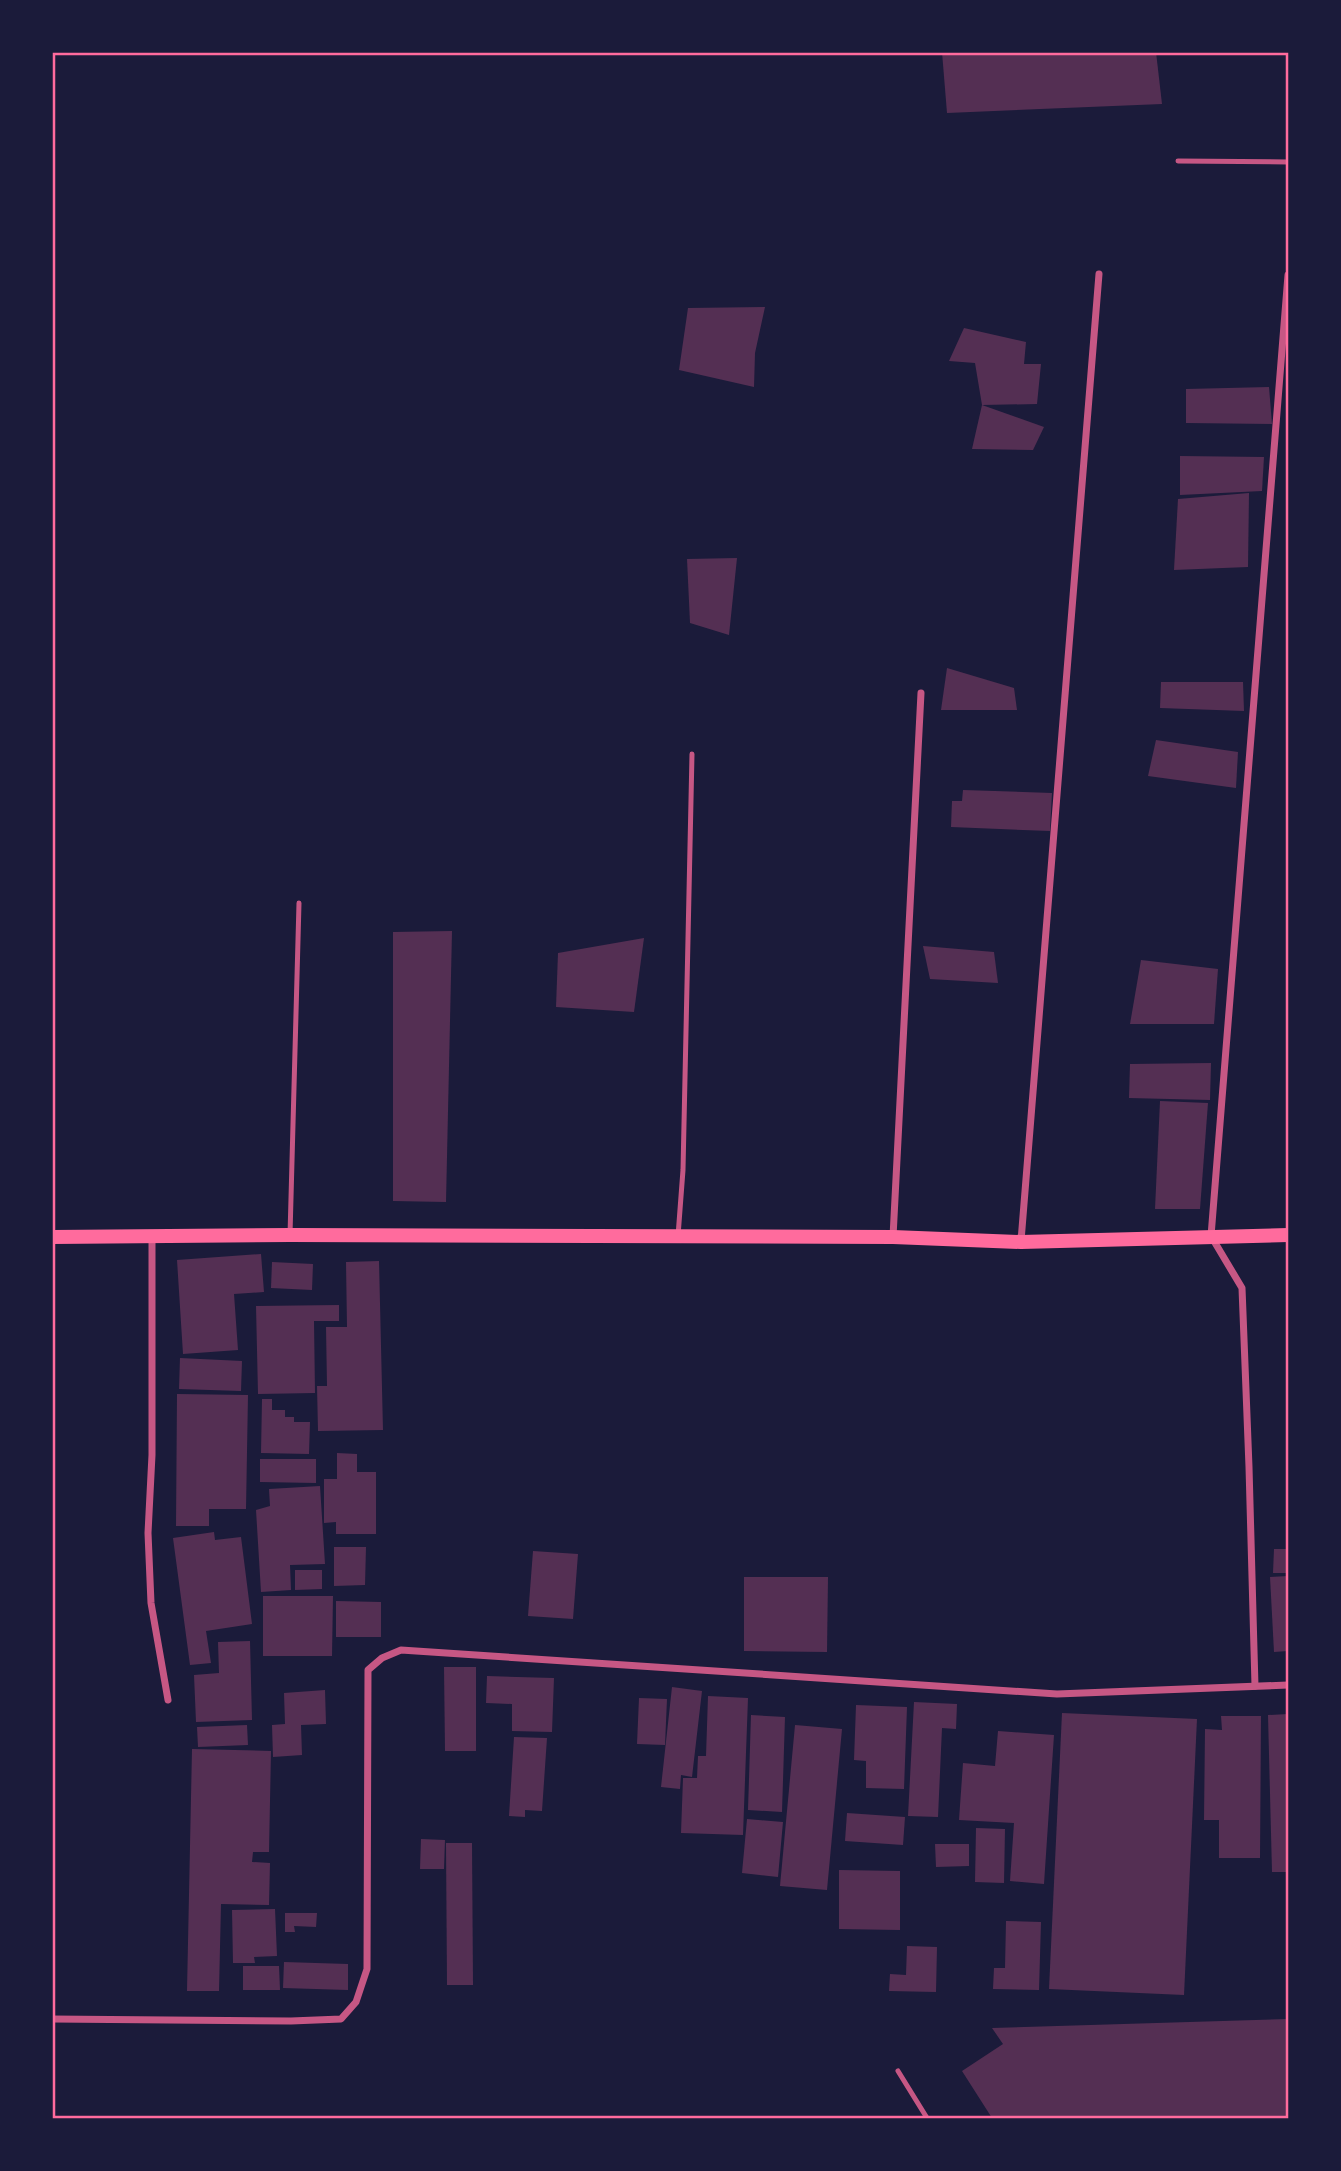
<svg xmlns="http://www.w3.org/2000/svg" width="1341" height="2171" viewBox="0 0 1341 2171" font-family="Karla,sans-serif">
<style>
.building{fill:#542f53}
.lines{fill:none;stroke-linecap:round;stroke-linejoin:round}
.service{stroke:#c65784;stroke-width:5}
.minor{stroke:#c65784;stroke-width:7}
.secondary{stroke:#ff6b9d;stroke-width:14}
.neatline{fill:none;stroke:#ff6b9d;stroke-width:2.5}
</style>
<rect width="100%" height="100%" fill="#1b1b3a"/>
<g class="building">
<path d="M942,52H1156L1162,104L947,113Z"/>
<path d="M765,307L755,353L754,387L679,370L688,308Z"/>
<path d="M964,328L1026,342L1024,364H1041L1037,404L982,405L975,363L949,361Z"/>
<path d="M1269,387L1272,424L1186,423V389Z"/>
<path d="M982,405L1044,427L1033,450L972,449Z"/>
<path d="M1180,456L1264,457L1262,491L1180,495Z"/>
<path d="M1249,493L1248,567L1174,570L1178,499Z"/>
<path d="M737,558L729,635L690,623L687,559Z"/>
<path d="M947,668L1014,688L1017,710H941Z"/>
<path d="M1161,682H1243L1244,711L1160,708Z"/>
<path d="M1156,740L1238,752L1236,788L1148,776Z"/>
<path d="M963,790L1052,793L1050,831L951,827L952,801H962Z"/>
<path d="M452,931L446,1202L393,1201V932Z"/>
<path d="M644,938L634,1012L556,1007L558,953Z"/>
<path d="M923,946L994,952L998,983L930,979Z"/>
<path d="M1141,960L1218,969L1214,1024H1130Z"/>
<path d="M1211,1063L1210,1100L1129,1098L1130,1064Z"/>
<path d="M1160,1101L1208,1103L1200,1209H1155Z"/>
<path d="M261,1254L264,1292L234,1294L238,1350L183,1354L177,1260Z"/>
<path d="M379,1261L383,1430L318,1431L317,1386H327L326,1327H347L346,1262Z"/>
<path d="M272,1262L313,1264L312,1290L271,1288Z"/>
<path d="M339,1305V1321H314L315,1393L258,1394L256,1306Z"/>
<path d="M180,1358L242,1361L241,1391L179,1389Z"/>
<path d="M177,1394L248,1395L246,1509H209V1526H176Z"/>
<path d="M262,1399H272V1410H285V1417H294V1422H310L309,1454L261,1453Z"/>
<path d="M337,1453L357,1454V1472H376V1534H336V1522L324,1523V1479H337Z"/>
<path d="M260,1459H316V1483L260,1482Z"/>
<path d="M320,1486L325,1564L290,1565L291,1590L261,1592L256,1510L270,1506L269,1489Z"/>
<path d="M214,1532L215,1540L241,1537L252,1624L206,1631L211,1663L190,1665L173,1538Z"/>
<path d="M334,1547H366L365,1585L334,1586Z"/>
<path d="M1274,1549H1288V1573H1273Z"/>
<path d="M533,1551L578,1554L573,1619L528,1616Z"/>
<path d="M295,1570H322V1589L295,1590Z"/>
<path d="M1288,1576V1651L1274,1652L1270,1577Z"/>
<path d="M744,1577H828L827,1652L744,1651Z"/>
<path d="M263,1596H333L332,1656H263Z"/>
<path d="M336,1601L381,1602V1637H336Z"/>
<path d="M250,1641L252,1720L196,1722L194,1675L219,1673L218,1642Z"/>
<path d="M444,1667H476V1751H445Z"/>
<path d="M487,1676L554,1678L552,1732L512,1731V1704L486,1703Z"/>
<path d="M672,1687L702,1691L692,1777L681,1775L680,1789L661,1787Z"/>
<path d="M325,1690L326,1724L301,1725L302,1755L273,1757L272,1725L285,1724L284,1693Z"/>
<path d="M708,1696L748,1698L743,1835L681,1833L683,1778H697L698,1756H706Z"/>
<path d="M639,1698L667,1699L665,1745L637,1744Z"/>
<path d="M914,1702L957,1704L956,1729L942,1728L938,1817L908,1816Z"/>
<path d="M856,1705L907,1707L904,1789L866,1788V1761L854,1760Z"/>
<path d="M1062,1713L1197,1719L1184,1995L1049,1989Z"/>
<path d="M1288,1714V1872H1272L1268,1715Z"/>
<path d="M751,1715L785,1717L782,1812L748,1810Z"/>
<path d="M1221,1716H1261L1260,1858H1219V1820H1204L1205,1729L1222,1730Z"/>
<path d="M247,1725L248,1745L198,1747L197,1727Z"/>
<path d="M795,1725L842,1729L827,1890L780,1886Z"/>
<path d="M998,1731L1054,1735L1044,1884L1010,1881L1014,1823L959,1820L963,1763L995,1766Z"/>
<path d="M514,1737L547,1738L542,1811L525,1810V1817L509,1816Z"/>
<path d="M192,1749L271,1751L269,1852H253L252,1862L270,1863L269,1905L221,1904L219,1991H187Z"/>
<path d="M847,1813L905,1817L903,1845L845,1841Z"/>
<path d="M747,1819L783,1822L778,1877L742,1873Z"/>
<path d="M976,1828L1005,1829L1004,1883L975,1882Z"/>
<path d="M421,1839L445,1840L444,1869H420Z"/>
<path d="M446,1843H472L473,1985H447Z"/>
<path d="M935,1844H969V1866L936,1867Z"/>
<path d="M839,1870L900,1871V1930L839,1929Z"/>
<path d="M275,1909L277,1956L254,1957L255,1963H233L232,1910Z"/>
<path d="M285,1913H317L316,1927L294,1926L295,1932H285Z"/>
<path d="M1006,1921L1041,1922L1039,1990L993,1989L994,1968H1005Z"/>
<path d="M907,1946L937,1947L936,1992L889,1991L890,1974L906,1975Z"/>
<path d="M284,1962L348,1964V1990L283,1988Z"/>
<path d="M243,1966H279L280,1990H243Z"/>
<path d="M1288,2019V2118H992L962,2071L1003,2044L992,2028Z"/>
</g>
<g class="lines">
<g class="service">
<path d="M1178,161L1288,162"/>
<path d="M290,1235L299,903"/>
<path d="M678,1236L683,1170L692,754"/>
<path d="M898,2071L927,2118"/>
</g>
<g class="minor">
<path d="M152,1237V1455L148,1533L151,1603L168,1700"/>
<path d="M893,1237L921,693"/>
<path d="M1021,1241L1099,274"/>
<path d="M1255,1686L1249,1467L1242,1288L1211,1236L1288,275"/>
<path d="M52,2019L291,2021L341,2019L356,2002L367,1969L368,1670L382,1658L401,1650L1057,1694L1288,1685"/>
</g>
<path class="secondary" d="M52,1237L290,1235L893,1237L1021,1242L1288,1235"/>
</g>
<rect width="1341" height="2171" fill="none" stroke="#1b1b3a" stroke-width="108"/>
<rect x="54" y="54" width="1233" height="2063" class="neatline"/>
</svg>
